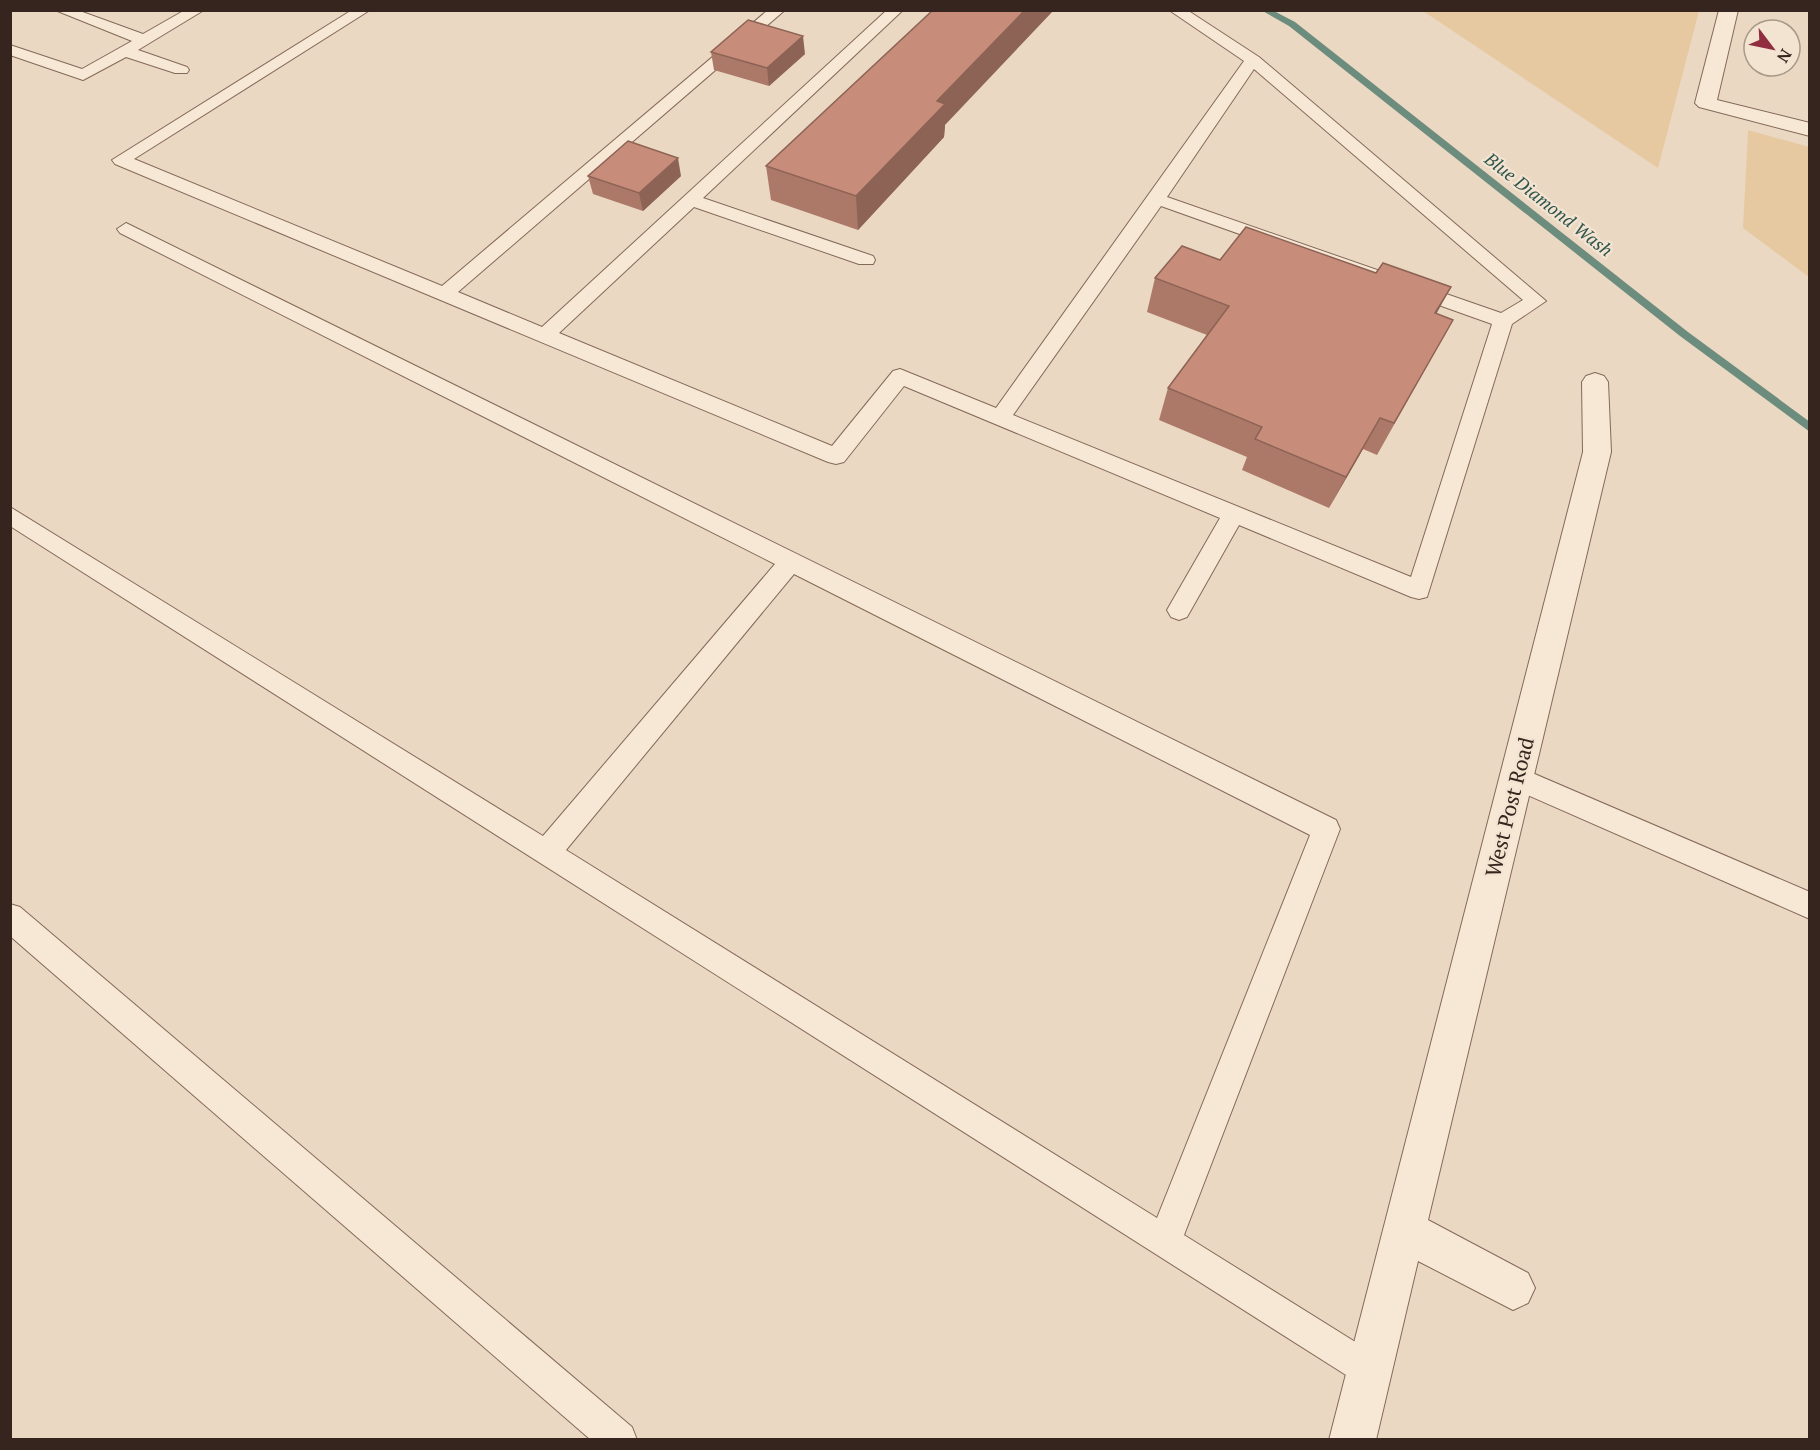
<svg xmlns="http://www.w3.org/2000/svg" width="1820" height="1450" viewBox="0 0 1820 1450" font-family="'PT Serif',serif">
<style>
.sand{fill:#e6c8a1}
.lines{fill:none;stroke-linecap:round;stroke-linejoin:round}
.stream{fill:#6c8c7e;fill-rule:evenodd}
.lane-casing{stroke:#84695a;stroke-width:2}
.street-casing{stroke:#84695a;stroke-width:2}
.lane{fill:#f7e7d5;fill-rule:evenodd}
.street{fill:#f7e7d5;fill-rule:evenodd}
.wall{fill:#ac7969}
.shaded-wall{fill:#8c6355}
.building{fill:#c88d7a;stroke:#8c6355;stroke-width:1.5}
.labels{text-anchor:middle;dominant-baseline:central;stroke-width:4.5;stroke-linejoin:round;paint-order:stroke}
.far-water-label{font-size:18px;font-style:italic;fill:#2e544b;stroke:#f3e4d2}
.street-label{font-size:21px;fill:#35251e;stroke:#f3e4d2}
</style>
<rect width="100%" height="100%" fill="#ebd8c2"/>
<g class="sand">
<path d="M1423,11H1699L1658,168Z"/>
<path d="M1748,130L1809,147V277L1743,228Z"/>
</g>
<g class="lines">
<path class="stream" d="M1261,10H1272L1295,22L1688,332L1810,422V432L1680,336L1289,26Z"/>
<defs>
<g id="lane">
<path d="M55,10H77L143,34L185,10H204L138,50L187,67L189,70L187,73H175L126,57L83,80L10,55V45L82,69L132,41Z"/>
<path d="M352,10H370L134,159L442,286L768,10H785L458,292L542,327L887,10H903L703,198L873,256L875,260L873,264H859L694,207L559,333L832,446L893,371L900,369L996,408L1244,61L1169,10H1187L1259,57L1546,301L1512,324L1427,597L1419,599L1411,597L1239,525L1187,617L1179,620L1171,617L1167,610L1220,518L904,386L844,462L836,464L828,462L115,164L112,160ZM1254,69L1523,300L1501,313L1167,197ZM1161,206L1492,324L1411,577L1013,415Z"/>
<path d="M126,223L1336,820L1340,829L1184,1235L1381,1358L1387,1370L1381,1382L1369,1388L1357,1382L10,526V507L543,836L775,564L120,233L117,229ZM794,574L1310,835L1157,1218L566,850Z"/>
<path d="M1516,766L1810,892V919L1507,786L1503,778L1507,770Z"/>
<path d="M10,904L20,907L632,1427L637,1440H591L10,936Z"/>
</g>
<g id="street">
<path d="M1719,10H1738L1717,100L1810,123V136L1699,107L1695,103Z"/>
<path d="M1595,373L1604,376L1608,382L1611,452L1428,1220L1528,1273L1535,1288L1528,1303L1513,1310L1418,1261L1376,1440H1329L1583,452L1582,382L1586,376Z"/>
</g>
</defs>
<use href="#lane" class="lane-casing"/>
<use href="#street" class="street-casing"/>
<use href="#lane" class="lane"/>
<use href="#street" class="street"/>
</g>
<g class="wall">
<path d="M711,52L805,54L769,86L714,70Z"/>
<path d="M945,125L944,137L858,230L771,200L766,166Z"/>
<path d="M588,176H681L643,211L593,194Z"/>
<path d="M1220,260L1436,314L1453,320L1377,455L1363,449L1329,508L1242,470L1247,457L1159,420L1168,388L1207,335L1147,312L1155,278Z"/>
</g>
<g class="shaded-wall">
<path d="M1025,10H1054L945,125L944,137L858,230L856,196L937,101Z"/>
<path d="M803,36L805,54L769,86L767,68Z"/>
<path d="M678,158L681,176L643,211L639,193Z"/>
<path d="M1451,287L1433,320L1435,313Z"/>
<path d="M1380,418L1363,449L1329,508L1346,477Z"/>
</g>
<g class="building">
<path d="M933,10H1025L937,101L945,104L856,196L766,166Z"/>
<path d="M748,20L803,36L767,68L711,52Z"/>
<path d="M628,141L678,158L639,193L588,176Z"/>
<path d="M1246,227L1376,273L1383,263L1451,287L1435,313L1453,320L1394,423L1380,418L1346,477L1255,439L1262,427L1168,388L1229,306L1155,278L1182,246L1220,260Z"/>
</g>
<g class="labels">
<g class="far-water-label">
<text transform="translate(1549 204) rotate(38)">Blue Diamond Wash</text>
</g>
<g class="street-label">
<text transform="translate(1509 807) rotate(-76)">West Post Road</text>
</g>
</g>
<rect width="1820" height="1450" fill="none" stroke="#35251e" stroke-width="24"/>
<g transform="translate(1772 48) rotate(122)"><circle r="28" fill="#f3e4d2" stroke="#a7988a" stroke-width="1.5"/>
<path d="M0-4.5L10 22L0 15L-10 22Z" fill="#902e40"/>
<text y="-9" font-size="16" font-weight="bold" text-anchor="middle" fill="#35251e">N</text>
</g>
</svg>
